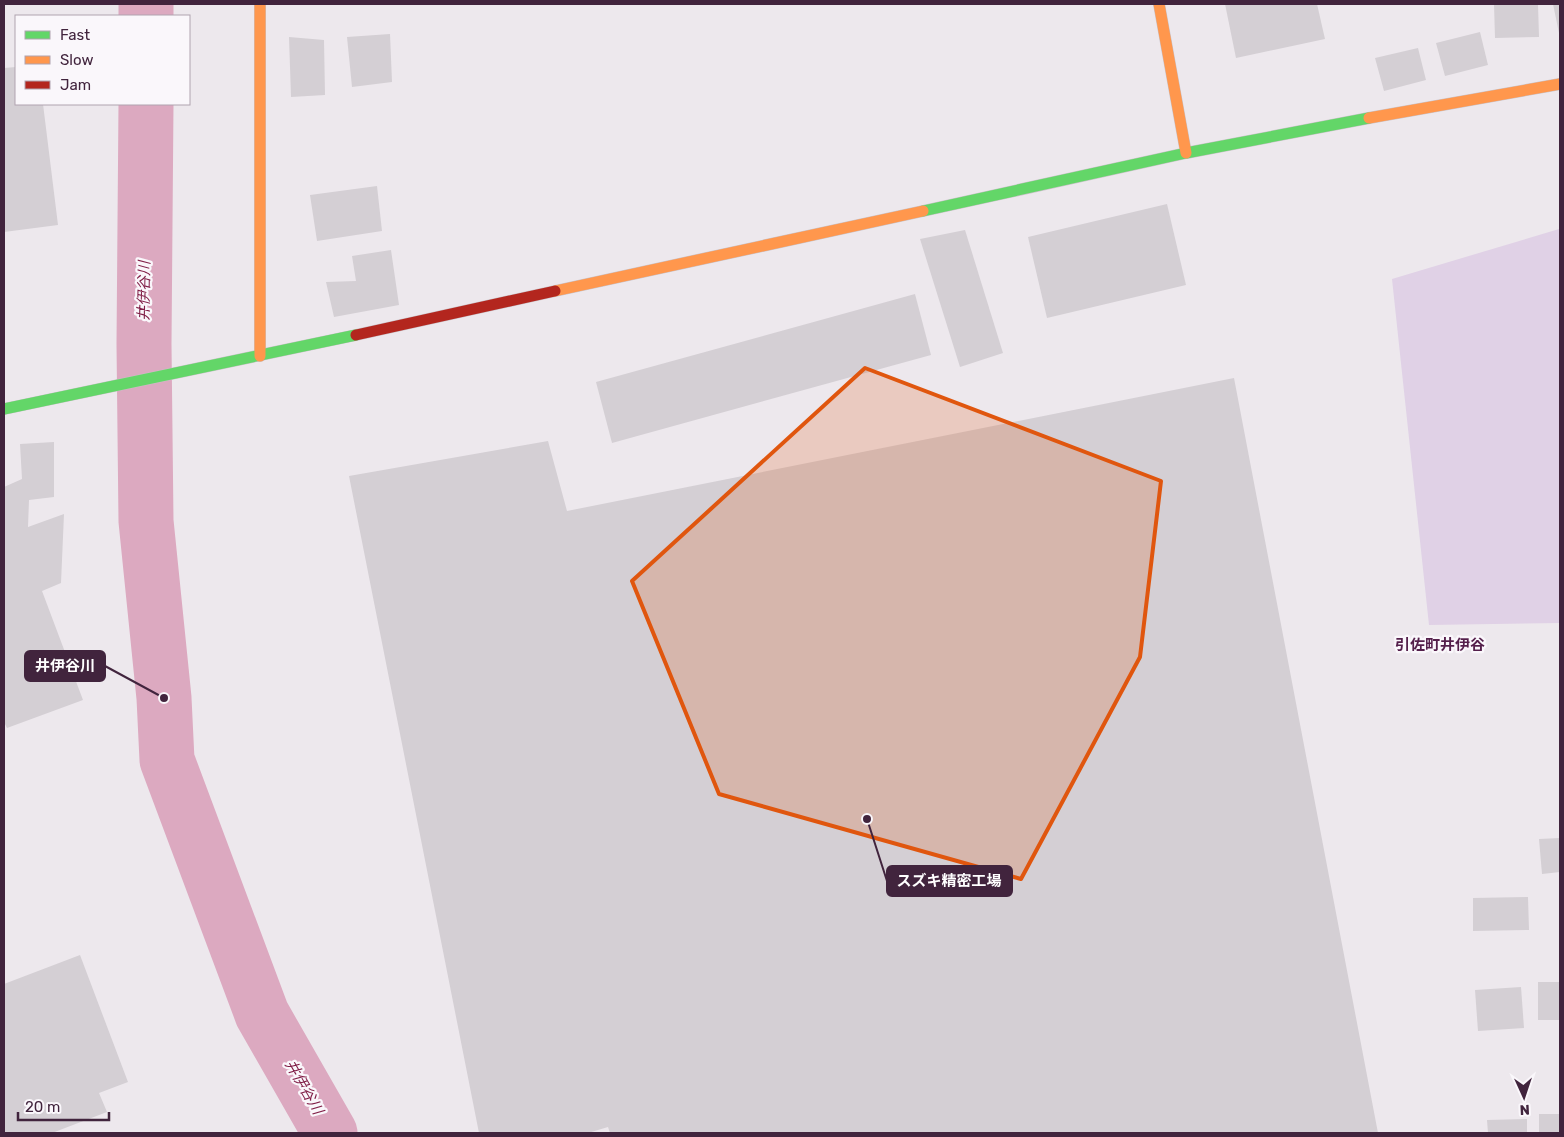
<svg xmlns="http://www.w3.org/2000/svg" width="1564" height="1137" viewBox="0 0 1564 1137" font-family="Rubik,'Noto Sans JP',sans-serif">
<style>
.green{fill:#e0d1e6}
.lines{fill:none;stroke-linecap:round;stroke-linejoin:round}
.river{stroke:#dca9c0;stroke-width:55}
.building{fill:#d4cfd4}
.fast-casing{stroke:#c9c2c8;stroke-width:12}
.slow-casing{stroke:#c9c2c8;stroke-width:12}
.jam-casing{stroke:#c9c2c8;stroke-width:12}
.fast{stroke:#63d668;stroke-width:11}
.slow{stroke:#ff974d;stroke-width:11}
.jam{stroke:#b3261e;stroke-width:11}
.marked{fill:#e0560e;fill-opacity:0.2;stroke:#e0560e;stroke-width:4;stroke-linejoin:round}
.labels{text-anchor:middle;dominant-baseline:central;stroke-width:4.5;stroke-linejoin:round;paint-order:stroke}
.water-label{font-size:15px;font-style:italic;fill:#7f1c45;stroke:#faf7fb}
.neighbourhood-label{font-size:15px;font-weight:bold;fill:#541f4b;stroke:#faf7fb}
.leader{fill:none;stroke:#41243d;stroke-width:2}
.callout-dot{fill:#41243d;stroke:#faf7fb;stroke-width:2}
.callout{fill:#41243d;stroke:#41243d;stroke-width:2}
.callout-label{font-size:15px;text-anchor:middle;font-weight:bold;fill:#fff}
</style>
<rect width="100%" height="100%" fill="#ede8ed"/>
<path class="green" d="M1559,229L1560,235V623L1429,625L1392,279Z"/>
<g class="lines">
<g class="river">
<path d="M146,4V16"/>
<path d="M146,104L144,344L146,521L164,698L167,760L262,1014L330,1133"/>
</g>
</g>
<g class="building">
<path d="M1225,4H1317L1325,39L1236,58Z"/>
<path d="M1494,4H1538L1539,37L1495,38Z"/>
<path d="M1553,4H1560V33H1559Z"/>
<path d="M1480,32L1488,65L1445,76L1436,43Z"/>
<path d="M390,34L392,82L352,87L347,37Z"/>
<path d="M289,37L324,40L325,95L291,97Z"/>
<path d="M1418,48L1426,80L1384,91L1375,58Z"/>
<path d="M16,67V104H43L58,225L4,232V68Z"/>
<path d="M377,186L382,231L317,241L310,195Z"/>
<path d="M1167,204L1186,285L1047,318L1028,237Z"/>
<path d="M965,230L1003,353L960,367L920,239Z"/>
<path d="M391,250L399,305L334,317L326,282L356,281L352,256Z"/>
<path d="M915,294L931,355L612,443L596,382Z"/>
<path d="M1234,378L1378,1133H610L608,1127L588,1133H479L349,476L548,441L567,511Z"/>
<path d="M54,442V497L29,500L28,527L64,514L61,583L42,591L83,700L7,728L4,722V487L22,479L20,444Z"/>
<path d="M1560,838V872L1542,874L1539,839Z"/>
<path d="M1528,897L1529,930L1473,931V898Z"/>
<path d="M80,955L128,1082L99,1093L107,1112L52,1133H4V984Z"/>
<rect x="1538" y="982" width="22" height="38"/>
<path d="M1521,987L1524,1028L1478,1031L1475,990Z"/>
<rect x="1539" y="1114" width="21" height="19"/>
<path d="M1527,1119V1133H1488L1487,1120Z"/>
</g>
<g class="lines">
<defs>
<g id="fast">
<path d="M923,211L1186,153L1369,118"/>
<path d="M4,409L356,335"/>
</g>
<g id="slow">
<path d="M260,4V356"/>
<path d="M1159,4L1186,153"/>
<path d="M1369,118L1560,84"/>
<path d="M555,291L923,211"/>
</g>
<path id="jam" d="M356,335L555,291"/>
</defs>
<use href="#fast" class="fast-casing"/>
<use href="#slow" class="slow-casing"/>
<use href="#jam" class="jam-casing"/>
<use href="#fast" class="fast"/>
<use href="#slow" class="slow"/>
<use href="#jam" class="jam"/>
</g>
<path class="marked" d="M865,368L1161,481L1140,657L1021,879L719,794L632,581Z"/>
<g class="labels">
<g class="water-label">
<text transform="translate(144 291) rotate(-89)">井伊谷川</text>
<text transform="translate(304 1087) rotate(60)">井伊谷川</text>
</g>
<g class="neighbourhood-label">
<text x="1440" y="645">引佐町井伊谷</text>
</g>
</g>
<path class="leader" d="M164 698L105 666M867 819L887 881"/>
<g class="callout-dot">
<circle cx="164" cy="698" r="5"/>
<circle cx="867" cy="819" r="5"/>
</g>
<g class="callout">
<rect x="25" y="651" width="80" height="30" rx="5"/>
<rect x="887" y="866" width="125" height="30" rx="5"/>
</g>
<g class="callout-label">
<text x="65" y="671">井伊谷川</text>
<text x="949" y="886">スズキ精密工場</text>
</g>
<rect width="1564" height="1137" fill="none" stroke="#41243d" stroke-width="10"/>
<rect x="15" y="15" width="175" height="90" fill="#faf7fb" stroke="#b0a3af"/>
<rect x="25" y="31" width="25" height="8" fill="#63d668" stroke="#b0a3af"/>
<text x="60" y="40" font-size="15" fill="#41243d">Fast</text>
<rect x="25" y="56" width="25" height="8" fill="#ff974d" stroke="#b0a3af"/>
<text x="60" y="65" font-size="15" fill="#41243d">Slow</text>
<rect x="25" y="81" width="25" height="8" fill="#b3261e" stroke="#b0a3af"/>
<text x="60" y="90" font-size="15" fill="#41243d">Jam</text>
<g transform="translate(1524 1097) rotate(177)" stroke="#faf7fb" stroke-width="4" paint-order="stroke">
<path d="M0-4L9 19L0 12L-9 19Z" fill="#41243d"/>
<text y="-8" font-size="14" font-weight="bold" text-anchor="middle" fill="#41243d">N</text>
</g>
<path d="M18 1112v8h91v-8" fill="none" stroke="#41243d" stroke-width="2.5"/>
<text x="25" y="1112" font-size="15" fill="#41243d" stroke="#faf7fb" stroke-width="4" paint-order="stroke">20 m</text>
</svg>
